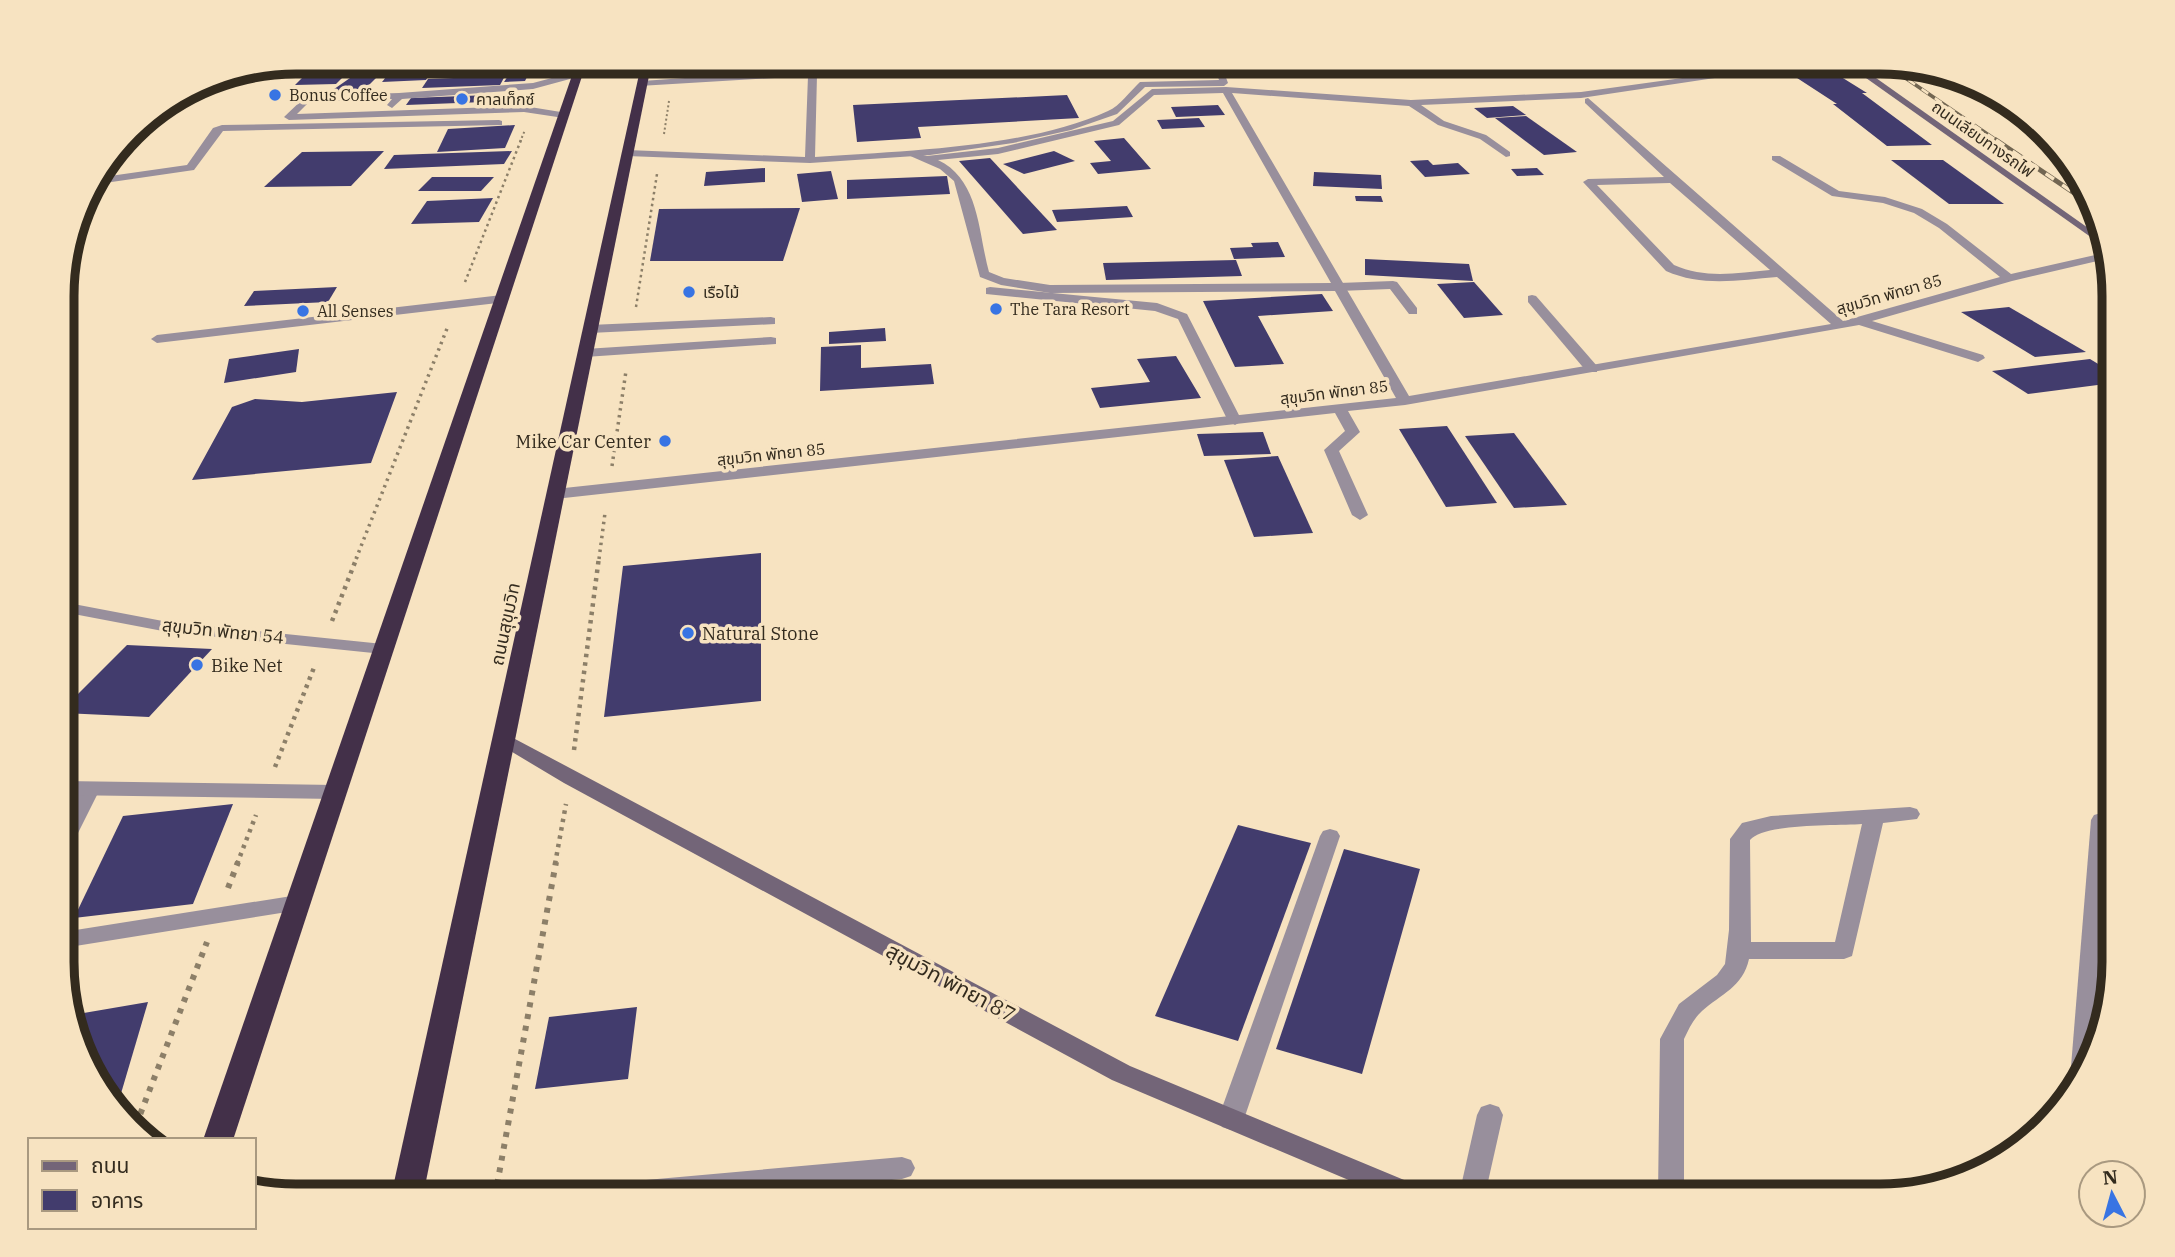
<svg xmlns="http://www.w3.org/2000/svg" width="2175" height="1257" viewBox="0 0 2175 1257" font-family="'IBM Plex Serif','Noto Sans Thai',serif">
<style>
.building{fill:#423c6d}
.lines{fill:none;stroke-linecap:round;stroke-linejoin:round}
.path-far4{stroke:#8c7f68;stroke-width:2;stroke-dasharray:2 2.5;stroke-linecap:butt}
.path-far3{stroke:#8c7f68;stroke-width:2.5;stroke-dasharray:2.5 3.5;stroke-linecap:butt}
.path-far2{stroke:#8c7f68;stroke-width:3.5;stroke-dasharray:2.5 4.5;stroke-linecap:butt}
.path-far1{stroke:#8c7f68;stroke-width:4.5;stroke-dasharray:3.5 5;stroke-linecap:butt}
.path{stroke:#8c7f68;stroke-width:6;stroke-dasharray:5 7;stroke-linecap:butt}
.lane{fill:#988f9c;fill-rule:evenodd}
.street{fill:#988f9c;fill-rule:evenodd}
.secondary{fill:#736578;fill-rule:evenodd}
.highway{fill:#433049;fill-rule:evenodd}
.rail-far1-casing{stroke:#726652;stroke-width:3.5}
.rail-casing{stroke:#726652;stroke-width:5}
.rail-far1{stroke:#f7e3c1;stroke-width:2.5;stroke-dasharray:8;stroke-linecap:butt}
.rail{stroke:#f7e3c1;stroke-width:3.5;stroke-dasharray:10;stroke-linecap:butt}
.poi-dot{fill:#3874e3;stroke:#f7e3c1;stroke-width:2.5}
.labels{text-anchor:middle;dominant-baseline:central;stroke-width:7;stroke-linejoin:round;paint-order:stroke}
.far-poi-label{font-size:16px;fill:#332b1e;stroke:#f7e3c1;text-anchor:start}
.far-street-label{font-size:16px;fill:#332b1e;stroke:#f7e3c1}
.poi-label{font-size:18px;fill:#332b1e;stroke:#f7e3c1;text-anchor:start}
.street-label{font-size:18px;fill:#332b1e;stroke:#f7e3c1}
.near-street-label{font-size:21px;fill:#332b1e;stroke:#f7e3c1}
.rim{fill:none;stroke:#332b1e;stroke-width:9}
</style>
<rect width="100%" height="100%" fill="#f7e3c1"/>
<g class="building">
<path d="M296,61H340L327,75L276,77L280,64Z"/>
<path d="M404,61H462L456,69L396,71Z"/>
<path d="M464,61H535L533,66L459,69Z"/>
<path d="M429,75L426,80L382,82L386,77Z"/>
<path d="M528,75L525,81L504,82L508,76Z"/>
<path d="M1838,75L1867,93H1862L1932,145L1887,146L1833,104H1837L1794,76Z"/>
<path d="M505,76L500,85L422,88L428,79Z"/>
<path d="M343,77L336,84L295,85L302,78Z"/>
<path d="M377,77L361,93L327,94L350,78Z"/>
<path d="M517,94L513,101L406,105L411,98Z"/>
<path d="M1067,95L1079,118L918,127L921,138L857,142L853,105Z"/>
<path d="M1218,105L1225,115L1176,117L1171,107Z"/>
<path d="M1513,106L1526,115L1487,118L1474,108Z"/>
<path d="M1526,116L1577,152L1544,155L1495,118Z"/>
<path d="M1199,118L1205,127L1162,129L1157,120Z"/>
<path d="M515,125L505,148L437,152L448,129Z"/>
<path d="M1124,138L1151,169L1098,174L1090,163L1111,161L1094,141Z"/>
<path d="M384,151L351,186L264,187L302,152Z"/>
<path d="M512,151L504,164L384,169L394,155Z"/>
<path d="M1054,151L1075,161L1024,174L1003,164Z"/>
<path d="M990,158L1057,230L1023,234L959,161Z"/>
<path d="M1428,160L1433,165L1458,163L1470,174L1425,177L1410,161Z"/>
<path d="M1891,160H1943L2004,204H1949Z"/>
<path d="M765,168V182L704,186L706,172Z"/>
<path d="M1537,168L1544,175L1517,176L1511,169Z"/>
<path d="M831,171L838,199L802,202L797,174Z"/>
<path d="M1314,172L1381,175L1382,189L1313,186Z"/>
<path d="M947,176L950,194L847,199V180Z"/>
<path d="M432,177H494L481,191H418Z"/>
<path d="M1355,196H1381L1383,202L1356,201Z"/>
<path d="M493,198L479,222L411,224L427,201Z"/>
<path d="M1127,206L1133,217L1057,222L1052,210Z"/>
<path d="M800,208L783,261H650L659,209Z"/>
<path d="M1278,242L1285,257L1234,259L1230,248L1253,247L1251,243Z"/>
<path d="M1365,259L1469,264L1473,281L1365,275Z"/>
<path d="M1236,260L1242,276L1106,280L1103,263Z"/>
<path d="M1474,282L1503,315L1464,318L1437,284Z"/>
<path d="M337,287L328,302L244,306L254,291Z"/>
<path d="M1322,294L1333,311L1258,316L1284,364L1235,367L1203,301Z"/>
<path d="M2009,307L2086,352L2035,357L1961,312Z"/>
<path d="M885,328L886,341L829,344V332Z"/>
<path d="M861,345V368L931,364L934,384L820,391L821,347Z"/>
<path d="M299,349L296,372L224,383L229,359Z"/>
<path d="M1176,356L1201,398L1100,408L1091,388L1150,382L1137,359Z"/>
<path d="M2090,359L2113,373V383L2028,394L1992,371Z"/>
<path d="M397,392L371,463L192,480L232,407L255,399L302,402Z"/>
<path d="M1447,426L1497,503L1446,507L1399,429Z"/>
<path d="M1263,432L1271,454L1204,456L1197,434Z"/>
<path d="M1514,433L1567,505L1514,508L1465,436Z"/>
<path d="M1278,456L1313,533L1254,537L1224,460Z"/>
<path d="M761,553V701L604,717L623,566Z"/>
<path d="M127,645L212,649L149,717L63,713V709Z"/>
<path d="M233,804L193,904L74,918L123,816Z"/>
<path d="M1238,825L1311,843L1238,1041L1155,1016Z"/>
<path d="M1344,849L1420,869L1362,1074L1276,1049Z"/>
<path d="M148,1002L117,1107L101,1092L72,1015Z"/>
<path d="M637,1007L628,1079L535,1089L549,1017Z"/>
</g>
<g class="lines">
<g class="path-far4">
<path d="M664,134L669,101"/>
<path d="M520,142L525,130"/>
</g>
<g class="path-far3">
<path d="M465,282L521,140"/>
<path d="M636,307L657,174"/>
</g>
<g class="path-far2">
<path d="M612,466L626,371"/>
<path d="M356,559L448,326"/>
<path d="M599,559L605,513"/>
</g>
<g class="path-far1">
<path d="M332,621L357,557"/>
<path d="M574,750L599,557"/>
<path d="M275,767L315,665"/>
<path d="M237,864L256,815"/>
<path d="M555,864L566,804"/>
</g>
<g class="path">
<path d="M228,888L238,862"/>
<path d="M136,1125L207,942"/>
<path d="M495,1196L556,862"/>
</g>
<g class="lane">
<path d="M1007,61H1073L817,75L815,157C903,151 1027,148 1108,111C1120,106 1130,91 1140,82L1219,80L1212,61H1220L1228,83L1224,86L1145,87L1117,114L1071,130L1013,143L930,155L810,163L627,156L622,153L627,150L805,157L808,76L639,86L638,84L642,81L813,69Z"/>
<path d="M578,71L582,74L581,76L533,89L402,99L392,108L387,105L392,99L309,102L297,114L524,106L567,113V117L564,118L524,112L289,120L284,117L306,96L399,93L533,83Z"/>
<path d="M1393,281L1397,282L1417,308V314H1409L1390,289L1339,291L1333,287L1339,283Z"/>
<path d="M990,287L1157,303L1187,314L1242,421L1235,425L1228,421L1178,319L1155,311L986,294V288Z"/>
<path d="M502,295L508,299L506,302L157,343L151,339L157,335Z"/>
<path d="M1532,295L1536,296L1597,366V372H1587L1528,302V296Z"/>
<path d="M771,337L776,338V344L585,357L578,353L585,349Z"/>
<path d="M90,782L97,784L100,789L70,849L63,851V823L83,784Z"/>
<path d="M1910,807L1917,809L1920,814L1917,819L1883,823L1852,956L1844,959H1749C1743,987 1721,994 1702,1011C1693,1019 1689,1029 1684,1039V1195H1658L1660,1039L1679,1004L1717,975L1725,964L1729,930L1730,839L1742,823L1771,816ZM1862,824L1835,942H1751L1750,840C1764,823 1838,826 1862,824Z"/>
<path d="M298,895L306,897L309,903L306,909L63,948V932Z"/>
<path d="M1490,1104L1499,1107L1503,1115L1485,1195H1459L1477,1115L1481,1107Z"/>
</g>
<g class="street">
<path d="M1805,61H1829L1581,98L1421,105L1444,121L1486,135L1510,152V156L1506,157L1480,139L1438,125L1409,106L1232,93L1409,396L1831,324L1777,277C1739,280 1702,287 1666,271L1583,182L1588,179L1664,177L1585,103V99L1588,98L1843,321L2000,277L1939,228L1914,213L1883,203L1832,196L1772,160V156H1780L1839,191L1885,197L1922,209L1947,224L2011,274L2104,253L2106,259L2012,281L1872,321L1983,355L1985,358L1978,362L1859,325L1405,405L1348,411L1360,432L1339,451L1368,515L1360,520L1352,515L1324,450L1345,431L1335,413L555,499L547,494L555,489L1396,398L1335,291L1050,293L1001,285L980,277L954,181L940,169L908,155V151L927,156L998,148L1113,121L1152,89L1226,87L1411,100L1581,92ZM1223,93L1331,283L1050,285L1004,278L989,272C978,233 980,180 938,160L998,154L1119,125L1154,95ZM1670,183L1770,270C1737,273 1705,279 1674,265L1597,185Z"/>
<path d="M499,120L502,121V125L223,131L194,170L91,185L96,178L187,165L213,128L222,125Z"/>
<path d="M771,317L775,318V324L590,333L584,329L590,325Z"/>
<path d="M63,602L168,622L383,644L392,649L383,654L168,632L63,612Z"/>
<path d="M63,781L335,785L342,787L345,792L342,797L335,799L63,795Z"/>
<path d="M2101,813L2108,815L2111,820L2098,1028L2083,1078L2075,1087L2070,1079L2091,820L2094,815Z"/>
<path d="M1330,829L1337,831L1340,836L1244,1119L1240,1127L1231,1130L1222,1127L1218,1119L1320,836L1323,831Z"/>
<path d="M902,1157L911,1160L915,1168L911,1176L902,1179L730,1196H588L592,1188L601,1184Z"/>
</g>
<g class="secondary">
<path d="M1842,61H1852L2098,235L2102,245Z"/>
<path d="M504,733L1130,1066L1421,1187L1425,1195H1384L1112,1080L564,783L497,743L494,739L497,735Z"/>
</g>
<g class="highway">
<path d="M577,61H587L233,1140H203Z"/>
<path d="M642,61H652L423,1196H391Z"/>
</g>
<defs>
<path id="rail-far1" d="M1882,62L1999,142"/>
<path id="rail" d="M1996,140L2086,201"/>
</defs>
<use href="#rail-far1" class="rail-far1-casing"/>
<use href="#rail" class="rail-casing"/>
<use href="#rail-far1" class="rail-far1"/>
<use href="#rail" class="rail"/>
</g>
<g class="poi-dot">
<circle cx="275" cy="95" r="7"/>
<circle cx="462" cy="99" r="7"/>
<circle cx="689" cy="292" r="7"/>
<circle cx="996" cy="309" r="7"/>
<circle cx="303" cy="311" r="7"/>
<circle cx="665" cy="441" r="7"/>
<circle cx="688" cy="633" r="7"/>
<circle cx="197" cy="665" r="7"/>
</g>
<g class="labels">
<g class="far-poi-label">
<text x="289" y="95">Bonus Coffee</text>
<text x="476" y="99">คาลเท็กซ์</text>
<text x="703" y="292">เรือไม้</text>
<text x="1010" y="309">The Tara Resort</text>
<text x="317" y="311">All Senses</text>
</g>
<g class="far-street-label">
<text transform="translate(1983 139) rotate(35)">ถนนเลียบทางรถไฟ</text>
<text transform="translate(1889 294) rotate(-16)">สุขุมวิท พัทยา 85</text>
<text transform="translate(1334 392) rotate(-7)">สุขุมวิท พัทยา 85</text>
<text transform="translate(771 454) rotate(-6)">สุขุมวิท พัทยา 85</text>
</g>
<g class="poi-label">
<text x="651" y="441" text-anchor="end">Mike Car Center</text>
<text x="702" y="633">Natural Stone</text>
<text x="211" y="665">Bike Net</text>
</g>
<g class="street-label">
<text transform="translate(505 624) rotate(-78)">ถนนสุขุมวิท</text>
<text transform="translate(223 631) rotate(6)">สุขุมวิท พัทยา 54</text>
</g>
<g class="near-street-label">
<text transform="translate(951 982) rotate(28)">สุขุมวิท พัทยา 87</text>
</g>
</g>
<path d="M0 0H2175V1257H0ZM296 74H1880A222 222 0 0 1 2102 296V962A222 222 0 0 1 1880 1184H296A222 222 0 0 1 74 962V296A222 222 0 0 1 296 74Z" fill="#f7e3c1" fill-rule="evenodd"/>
<path class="rim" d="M296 74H1880A222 222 0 0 1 2102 296V962A222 222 0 0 1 1880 1184H296A222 222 0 0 1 74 962V296A222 222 0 0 1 296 74Z"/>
<rect x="28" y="1138" width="228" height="91" fill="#f7e3c1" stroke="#a99980" stroke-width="2"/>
<rect x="42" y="1161" width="35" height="10" fill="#736578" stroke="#a99980" stroke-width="2"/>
<text x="91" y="1173" font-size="21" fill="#332b1e">ถนน</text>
<rect x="42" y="1190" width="35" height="21" fill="#423c6d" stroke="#a99980" stroke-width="2"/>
<text x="91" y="1208" font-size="21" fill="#332b1e">อาคาร</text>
<g transform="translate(2112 1194) rotate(354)"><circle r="33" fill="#f7e3c1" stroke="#a99980" stroke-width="2"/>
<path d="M0-5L12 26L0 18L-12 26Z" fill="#3874e3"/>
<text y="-10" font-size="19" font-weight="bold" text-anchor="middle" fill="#332b1e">N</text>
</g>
</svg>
